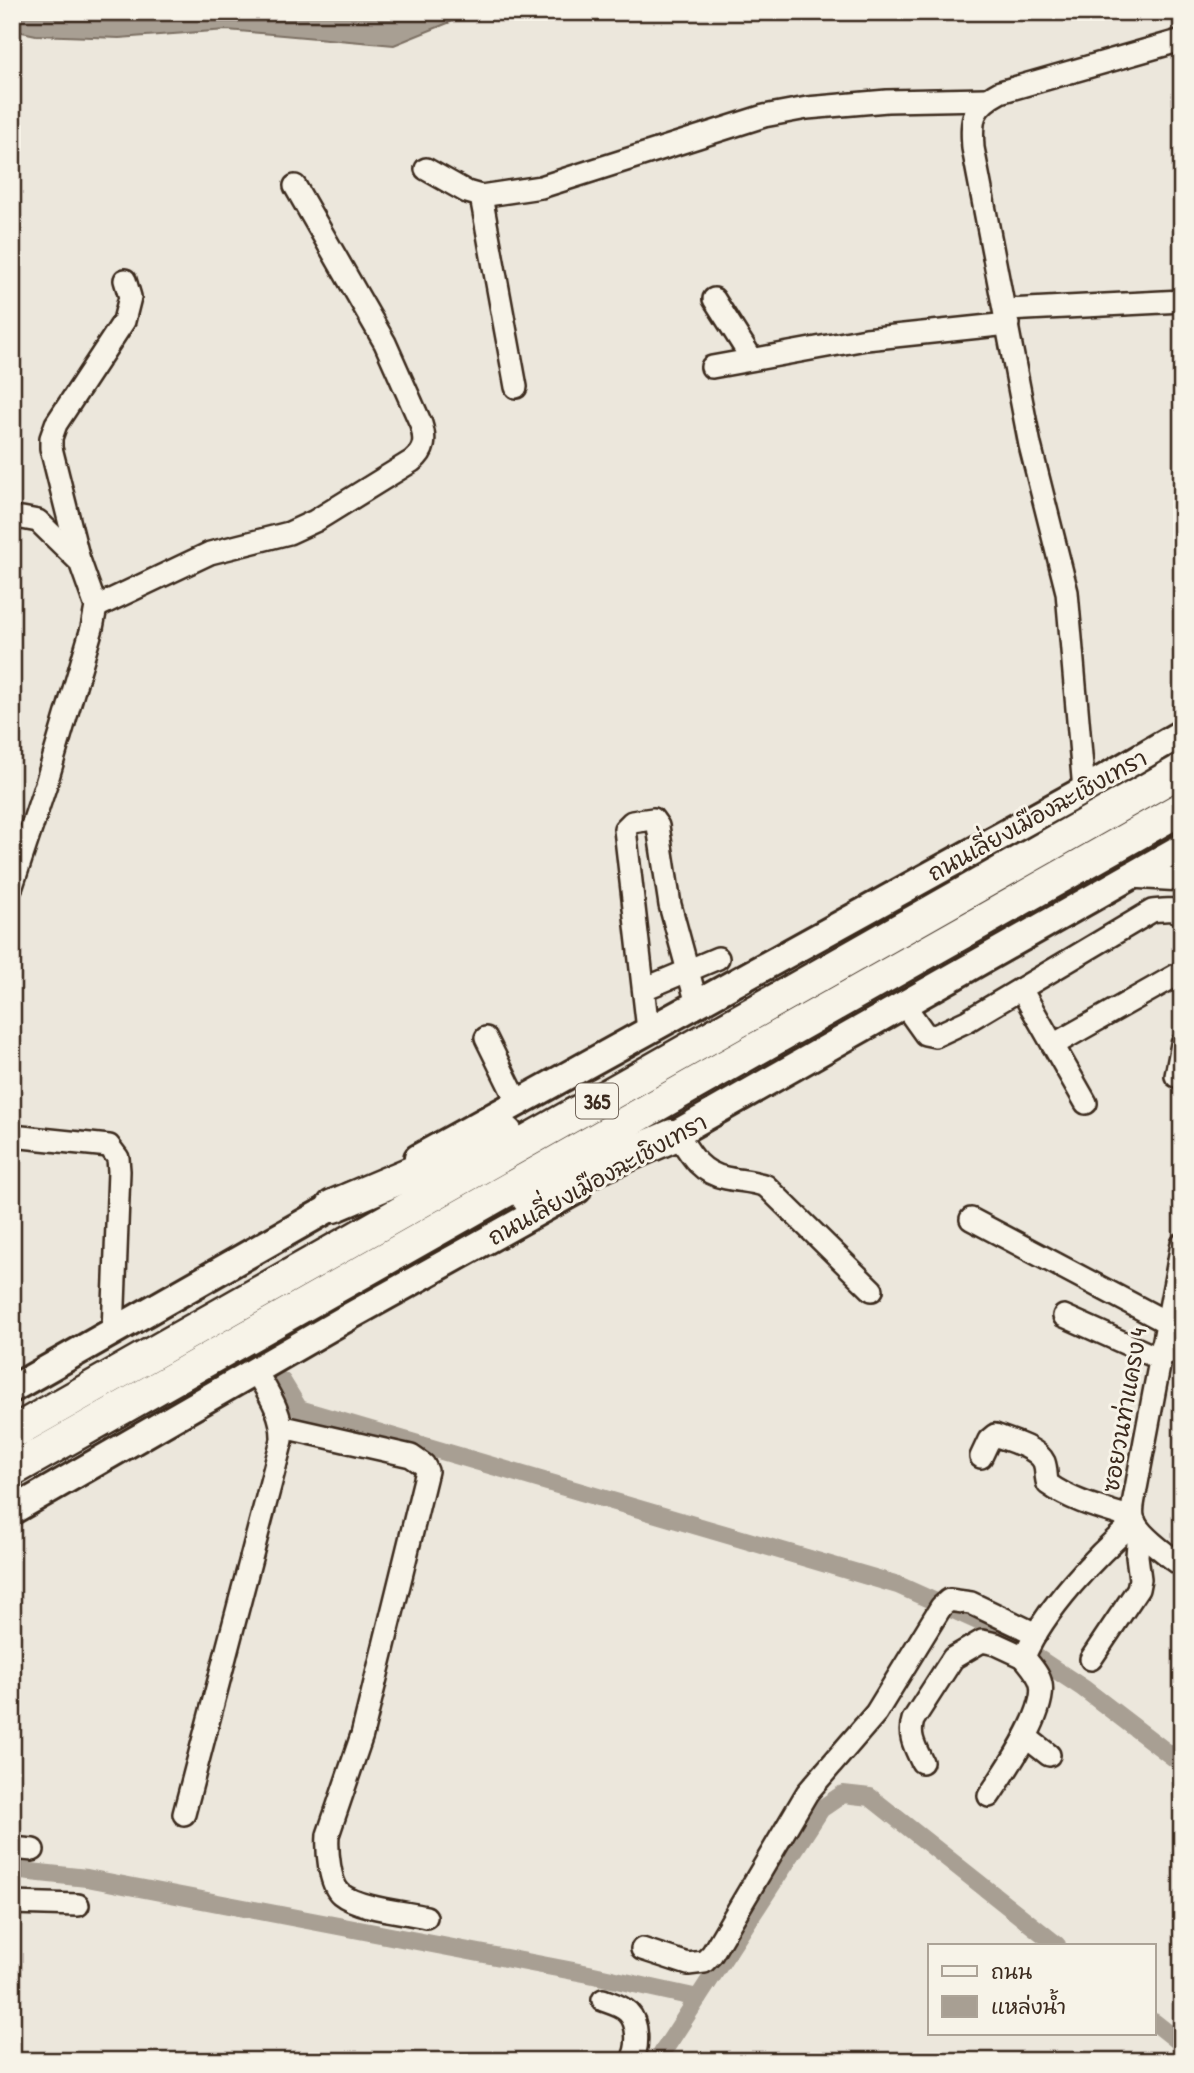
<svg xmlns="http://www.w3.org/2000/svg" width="1194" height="2073" viewBox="0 0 1194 2073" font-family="'Patrick Hand','Playpen Sans Thai',sans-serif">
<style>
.water{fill:#a89f93;stroke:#7c7064;stroke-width:2}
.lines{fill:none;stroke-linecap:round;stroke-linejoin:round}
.canal{stroke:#a89f93;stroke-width:18}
.minor-casing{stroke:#3b2a1e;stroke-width:26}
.major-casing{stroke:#3b2a1e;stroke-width:32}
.highway-casing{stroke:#3b2a1e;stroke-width:37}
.minor{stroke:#f7f3e8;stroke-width:21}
.major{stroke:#f7f3e8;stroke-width:26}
.highway{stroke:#f7f3e8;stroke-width:32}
.labels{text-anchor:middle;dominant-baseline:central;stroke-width:6;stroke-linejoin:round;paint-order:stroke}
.shield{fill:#f7f3e8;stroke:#73665b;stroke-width:2}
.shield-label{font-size:21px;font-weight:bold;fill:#3b2a1e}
.street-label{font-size:23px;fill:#3b2a1e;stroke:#f7f3e8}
</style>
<rect width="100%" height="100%" fill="#ece7dc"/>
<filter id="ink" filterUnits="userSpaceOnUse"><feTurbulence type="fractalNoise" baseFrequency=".0143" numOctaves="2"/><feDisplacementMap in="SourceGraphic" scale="14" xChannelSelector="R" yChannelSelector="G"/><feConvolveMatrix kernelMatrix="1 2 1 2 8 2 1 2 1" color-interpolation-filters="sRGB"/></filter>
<g filter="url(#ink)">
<path class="water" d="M12,12H475L394,45L227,30L119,38L36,35L12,30Z"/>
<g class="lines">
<g class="canal">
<path d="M282,1381L299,1409L898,1585L989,1626L1083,1688L1182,1764"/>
<path d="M12,1870L87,1878L589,1974L698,1998"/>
<path d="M1154,2022L1182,2044"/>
<path d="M657,2061L821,1809L843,1794L870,1797L1057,1945"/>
</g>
<defs>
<g id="minor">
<path d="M426,169L467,192L481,196L541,187L764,116L807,108L887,101L986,99"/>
<path d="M481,196L516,387"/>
<path d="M714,299L752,359"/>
<path d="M1006,310L1182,301"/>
<path d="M712,367L866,339L1008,324"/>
<path d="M12,520L22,518L38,521L80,562L96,607L92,628L46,784L12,886"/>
<path d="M79,560L51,448V438L56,424L124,321L130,297L125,280"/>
<path d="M96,607L210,553L289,533L315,521L412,461C425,451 426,440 421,424L385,343L295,186"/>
<path d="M1084,790L1067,592L1030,445L973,148C971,118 972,107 1000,92L1182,40"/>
<path d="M1131,877L1182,880"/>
<path d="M644,989L718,958"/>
<path d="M1021,989L1086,1103"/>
<path d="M905,1006L925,1034L935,1036L967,1021L1152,911C1163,910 1174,907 1182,915"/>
<path d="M648,1030L625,829L632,822L653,819L658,826L670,905L697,1004"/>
<path d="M486,1038L517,1101"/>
<path d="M1053,1045L1182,972"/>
<path d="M1176,1076L1182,1044"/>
<path d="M677,1133C690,1154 700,1173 726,1178C740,1181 752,1181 766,1186L872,1290"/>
<path d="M12,1136L109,1146L118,1158L119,1171L113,1332"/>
<path d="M971,1219L1166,1322"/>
<path d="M1182,1244L1134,1499C1133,1504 1132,1511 1133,1517C1136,1534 1168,1555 1182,1566"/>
<path d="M1064,1316L1160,1359"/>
<path d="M1162,1346L1182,1356"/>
<path d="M283,1427L411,1456L424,1465L427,1471L362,1735L328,1835C327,1849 329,1884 341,1894C358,1908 404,1912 426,1917"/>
<path d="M981,1457L989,1440L995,1435C1009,1441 1037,1447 1044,1462C1047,1470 1045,1477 1048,1484C1073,1502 1104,1509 1132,1518"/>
<path d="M1091,1659L1138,1589L1140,1579L1137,1556L1139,1530"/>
<path d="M1026,1737L1049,1755"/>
<path d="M922,1762C915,1747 908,1736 913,1720L953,1658L982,1641L996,1644L1024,1657"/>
<path d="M989,1796C1005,1772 1047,1712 1041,1684C1039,1674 1030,1665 1024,1657C1044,1610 1096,1555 1135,1522"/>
<path d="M184,1814L282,1440C283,1413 268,1393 255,1370"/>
<path d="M12,1848L33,1850"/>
<path d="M12,1903L78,1905"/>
<path d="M642,1949L688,1964L704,1962L712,1954L807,1793L876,1713L941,1607L949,1600L971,1603L1036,1634"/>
<path d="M603,2000C611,2003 622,2006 628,2012C639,2023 639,2049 631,2061"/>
</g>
<g id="major">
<path d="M656,1145L1182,847"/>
<path d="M418,1158L1084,790L1182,733"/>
<path d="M12,1389L351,1196"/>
<path d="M12,1511L345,1319L577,1190"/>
</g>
<g id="highway">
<path d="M528,1198L672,1136"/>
<path d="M333,1206L506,1133"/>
<path d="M12,1433L1182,770"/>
<path d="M12,1470L1182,808"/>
</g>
</defs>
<use href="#minor" class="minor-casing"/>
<use href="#major" class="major-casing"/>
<use href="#highway" class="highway-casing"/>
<use href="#minor" class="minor"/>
<use href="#major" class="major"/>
<use href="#highway" class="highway"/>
</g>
</g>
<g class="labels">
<rect class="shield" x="576" y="1083.5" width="42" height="35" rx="5"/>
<g class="shield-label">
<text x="597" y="1101">365</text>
</g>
<g class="street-label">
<text transform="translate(1037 815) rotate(-29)">ถนนเลี่ยงเมืองฉะเชิงเทรา</text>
<text transform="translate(597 1179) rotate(-29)">ถนนเลี่ยงเมืองฉะเชิงเทรา</text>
<text transform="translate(1124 1410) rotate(-80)">ซอยวนท่าแครง 4</text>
</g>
</g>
<rect width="1194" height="2073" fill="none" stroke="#f7f3e8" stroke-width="42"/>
<rect x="21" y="21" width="1152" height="2031" fill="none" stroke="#3b2a1e" stroke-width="2.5" filter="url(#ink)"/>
<rect x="928" y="1944" width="228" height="91" fill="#f7f3e8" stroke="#aca397" stroke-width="2"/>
<rect x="942" y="1966" width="35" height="10" fill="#f7f3e8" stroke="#aca397" stroke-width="2"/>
<text x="991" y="1979" font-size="21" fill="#3b2a1e">ถนน</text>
<rect x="942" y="1996" width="35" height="21" fill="#a89f93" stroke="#aca397" stroke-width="2"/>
<text x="991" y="2014" font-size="21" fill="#3b2a1e">แหล่งน้ำ</text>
</svg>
